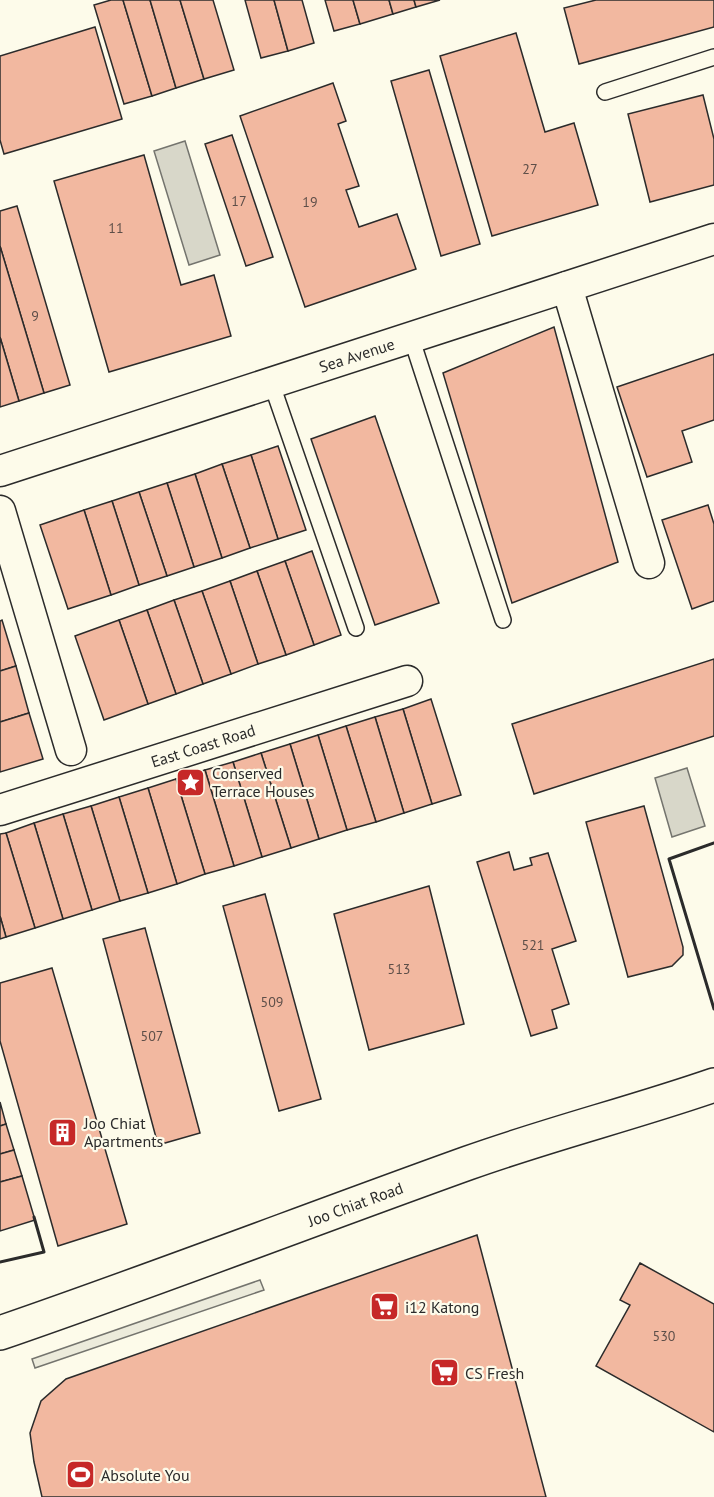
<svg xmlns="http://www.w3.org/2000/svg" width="714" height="1497" viewBox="0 0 714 1497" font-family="'PT Sans',sans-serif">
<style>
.green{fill:#ecebdb;stroke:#74746e;stroke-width:1.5}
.water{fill:#d8d7c9;stroke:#74746e;stroke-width:1.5}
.building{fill:#f2b8a0;stroke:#2b2b2b;stroke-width:1.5}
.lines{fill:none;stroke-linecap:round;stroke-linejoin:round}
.service-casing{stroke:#2b2b2b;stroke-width:18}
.minor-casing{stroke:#2b2b2b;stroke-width:33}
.tertiary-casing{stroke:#2b2b2b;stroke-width:36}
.service{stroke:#fdfbea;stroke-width:15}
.minor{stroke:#fdfbea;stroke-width:30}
.tertiary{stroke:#fdfbea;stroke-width:33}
.wall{stroke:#2b2b2b;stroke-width:3}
.labels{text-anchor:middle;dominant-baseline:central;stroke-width:4.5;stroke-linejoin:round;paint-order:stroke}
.number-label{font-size:14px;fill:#5d4e48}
.street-label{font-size:16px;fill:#2b2b2b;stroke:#fdfbea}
.poi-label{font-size:16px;fill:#2b2b2b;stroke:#fdfbea;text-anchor:start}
</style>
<rect width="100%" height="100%" fill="#fdfbea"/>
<path class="green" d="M260,1280L264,1290L35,1368L32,1359Z"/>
<g class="water">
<path d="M185,141L220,255L189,265L154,151Z"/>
<path d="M687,768L705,826L672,837L655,778Z"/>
</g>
<g class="building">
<path d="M111,0H123L152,96L124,104L94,5Z"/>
<path d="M123,0H150L176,88L152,96Z"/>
<path d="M150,0H180L204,79L176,88Z"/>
<path d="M180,0H213L234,70L204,79Z"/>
<path d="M245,0H274L288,51L261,58Z"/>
<path d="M274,0H302L314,43L288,51Z"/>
<path d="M325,0H353L360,24L334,31Z"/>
<path d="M353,0H389L393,14L360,24Z"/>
<path d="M389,0H414L416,7L393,14Z"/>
<path d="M414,0H440L416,7Z"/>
<path d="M596,0H714V27L579,64L564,8Z"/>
<path d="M95,27L122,119L4,154L0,140V56Z"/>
<path d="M516,33L545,132L574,123L598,205L492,236L440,56Z"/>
<path d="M429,70L480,244L441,256L391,81Z"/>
<path d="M333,83L346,121L338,124L359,186L346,190L359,227L397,214L416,269L305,307L240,116Z"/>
<path d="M703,95L714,139V185L650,202L628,114Z"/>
<path d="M232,135L273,257L246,266L205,144Z"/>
<path d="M144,155L181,285L214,275L231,336L109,372L54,181Z"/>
<path d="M17,206L70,385L44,393L0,246V211Z"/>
<path d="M0,246L44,393L19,401L0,337Z"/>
<path d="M554,327L618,562L512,603L443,373Z"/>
<path d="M0,337L19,401L0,407Z"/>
<path d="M714,354V420L682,431L692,462L647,477L617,387Z"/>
<path d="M375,416L439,603L375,625L311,439Z"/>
<path d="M278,446L306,530L278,539L251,455Z"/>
<path d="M251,455L278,539L250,548L222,464Z"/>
<path d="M222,464L250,548L222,558L195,474Z"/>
<path d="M195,474L222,558L194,567L167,483Z"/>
<path d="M167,483L194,567L167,576L139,492Z"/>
<path d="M139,492L167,576L139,585L112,501Z"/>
<path d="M112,501L139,585L111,595L84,510Z"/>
<path d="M708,505L714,524V601L692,609L662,520Z"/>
<path d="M84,510L111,595L68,609L40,525Z"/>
<path d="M312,551L341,635L314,645L285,561Z"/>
<path d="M285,561L314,645L286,655L257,571Z"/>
<path d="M257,571L286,655L258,664L230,581Z"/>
<path d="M230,581L258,664L231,674L202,591Z"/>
<path d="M202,591L231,674L203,684L174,600Z"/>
<path d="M174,600L203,684L176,694L147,610Z"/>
<path d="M147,610L176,694L148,704L119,620Z"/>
<path d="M2,620L16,666L0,671V621Z"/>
<path d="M119,620L148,704L104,720L75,636Z"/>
<path d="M714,659V736L534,794L512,724Z"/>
<path d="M16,666L29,713L0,722V671Z"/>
<path d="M431,699L461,795L432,804L403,709Z"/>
<path d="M403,709L432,804L404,813L375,717Z"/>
<path d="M29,713L43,759L0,772V722Z"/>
<path d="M375,717L404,813L376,822L346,726Z"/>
<path d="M346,726L376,822L347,830L318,735Z"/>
<path d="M318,735L347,830L319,839L290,744Z"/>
<path d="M290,744L319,839L291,848L261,753Z"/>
<path d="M261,753L291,848L262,857L233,762Z"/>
<path d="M233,762L262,857L234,866L205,770Z"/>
<path d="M205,770L234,866L205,874L176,779Z"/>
<path d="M176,779L205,874L177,884L148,788Z"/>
<path d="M148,788L177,884L148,893L119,797Z"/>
<path d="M119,797L148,893L120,901L91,806Z"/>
<path d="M91,806L120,901L92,910L63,814Z"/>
<path d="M644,806L683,947V955L672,966L628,977L586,822Z"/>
<path d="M63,814L92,910L63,919L34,823Z"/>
<path d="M34,823L63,919L35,928L6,833Z"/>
<path d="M6,833L35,928L6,937L0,916V834Z"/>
<path d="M509,852L514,870L532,865L530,858L548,853L576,941L552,949L569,1004L552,1010L557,1028L531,1036L477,862Z"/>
<path d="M429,886L464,1024L369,1050L334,914Z"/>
<path d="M265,894L321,1099L279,1111L223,906Z"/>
<path d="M0,916L6,937L0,939Z"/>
<path d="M145,928L200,1133L158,1145L103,939Z"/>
<path d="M52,968L127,1224L58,1246L0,1041V983Z"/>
<path d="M0,1102L6,1124L0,1126Z"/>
<path d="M6,1124L14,1150L0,1154V1126Z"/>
<path d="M14,1150L22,1176L0,1182V1154Z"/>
<path d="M22,1176L35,1220L0,1231V1182Z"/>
<path d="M477,1235L546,1497H42L34,1462L30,1433L41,1401L66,1379Z"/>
<path d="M640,1263L714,1304V1432L596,1366L630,1305L620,1300Z"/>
</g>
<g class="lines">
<defs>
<g id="service">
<path d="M605,92L714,57"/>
<path d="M411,337L503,620"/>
<path d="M271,382L356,628"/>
</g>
<g id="minor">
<path d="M567,287L649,563"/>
<path id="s1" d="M0,471L714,239"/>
<path d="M0,511L71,750"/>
<path id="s2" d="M0,810L407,681"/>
</g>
<g id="tertiary">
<path id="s3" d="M0,1333C157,1279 312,1219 468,1163C549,1134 633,1113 714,1085"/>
</g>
</defs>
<use href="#service" class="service-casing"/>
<use href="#minor" class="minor-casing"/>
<use href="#tertiary" class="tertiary-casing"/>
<use href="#service" class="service"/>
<use href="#minor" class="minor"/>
<use href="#tertiary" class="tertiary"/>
<g class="wall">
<path d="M714,843L669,859L714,1009"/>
<path d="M0,1262L44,1252L34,1217"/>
</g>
</g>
<defs>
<symbol id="sight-square" viewBox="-11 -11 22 22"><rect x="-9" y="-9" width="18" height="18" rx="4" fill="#c62828" stroke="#fdfbea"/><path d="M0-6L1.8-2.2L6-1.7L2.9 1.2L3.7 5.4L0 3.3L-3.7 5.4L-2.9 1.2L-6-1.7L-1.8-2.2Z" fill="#fff"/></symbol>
<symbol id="building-square" viewBox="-11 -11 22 22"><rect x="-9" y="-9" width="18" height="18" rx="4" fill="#c62828" stroke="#fdfbea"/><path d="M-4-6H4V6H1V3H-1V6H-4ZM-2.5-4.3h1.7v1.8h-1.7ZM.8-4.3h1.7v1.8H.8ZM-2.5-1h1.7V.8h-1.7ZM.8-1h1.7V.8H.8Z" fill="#fff"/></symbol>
<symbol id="supermarket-square" viewBox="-11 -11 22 22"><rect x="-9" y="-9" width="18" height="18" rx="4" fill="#c62828" stroke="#fdfbea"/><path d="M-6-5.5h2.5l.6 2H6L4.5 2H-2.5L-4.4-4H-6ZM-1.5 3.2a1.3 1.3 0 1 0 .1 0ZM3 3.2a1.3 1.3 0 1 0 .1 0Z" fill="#fff"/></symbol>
<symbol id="stadium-square" viewBox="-11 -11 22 22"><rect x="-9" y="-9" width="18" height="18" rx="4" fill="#c62828" stroke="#fdfbea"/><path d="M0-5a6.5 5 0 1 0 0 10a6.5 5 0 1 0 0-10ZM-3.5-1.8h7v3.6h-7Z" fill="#fff"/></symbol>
</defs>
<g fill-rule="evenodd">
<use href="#sight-square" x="174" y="766" width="33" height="33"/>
<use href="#building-square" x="46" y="1116" width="33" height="33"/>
<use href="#supermarket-square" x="368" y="1290" width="33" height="33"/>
<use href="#supermarket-square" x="428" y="1356" width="33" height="33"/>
<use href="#stadium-square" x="64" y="1458" width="33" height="33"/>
</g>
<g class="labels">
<g class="number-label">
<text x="530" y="169">27</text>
<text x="239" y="201">17</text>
<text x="310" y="202">19</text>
<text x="116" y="228">11</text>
<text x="35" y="316">9</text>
<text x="533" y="945">521</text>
<text x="399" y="969">513</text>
<text x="272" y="1002">509</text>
<text x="152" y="1036">507</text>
<text x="664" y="1336">530</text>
</g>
<g class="street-label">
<text stroke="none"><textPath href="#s1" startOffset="375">Sea Avenue</textPath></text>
<text stroke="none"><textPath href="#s2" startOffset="213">East Coast Road</textPath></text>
<text stroke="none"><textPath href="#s3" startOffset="378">Joo Chiat Road</textPath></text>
</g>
<g class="poi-label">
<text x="212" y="773">Conserved<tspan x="212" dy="18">Terrace Houses</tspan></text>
<text x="84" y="1123">Joo Chiat<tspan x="84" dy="18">Apartments</tspan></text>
<text x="405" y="1307">i12 Katong</text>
<text x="465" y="1373">CS Fresh</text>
<text x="101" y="1475">Absolute You</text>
</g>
</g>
</svg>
